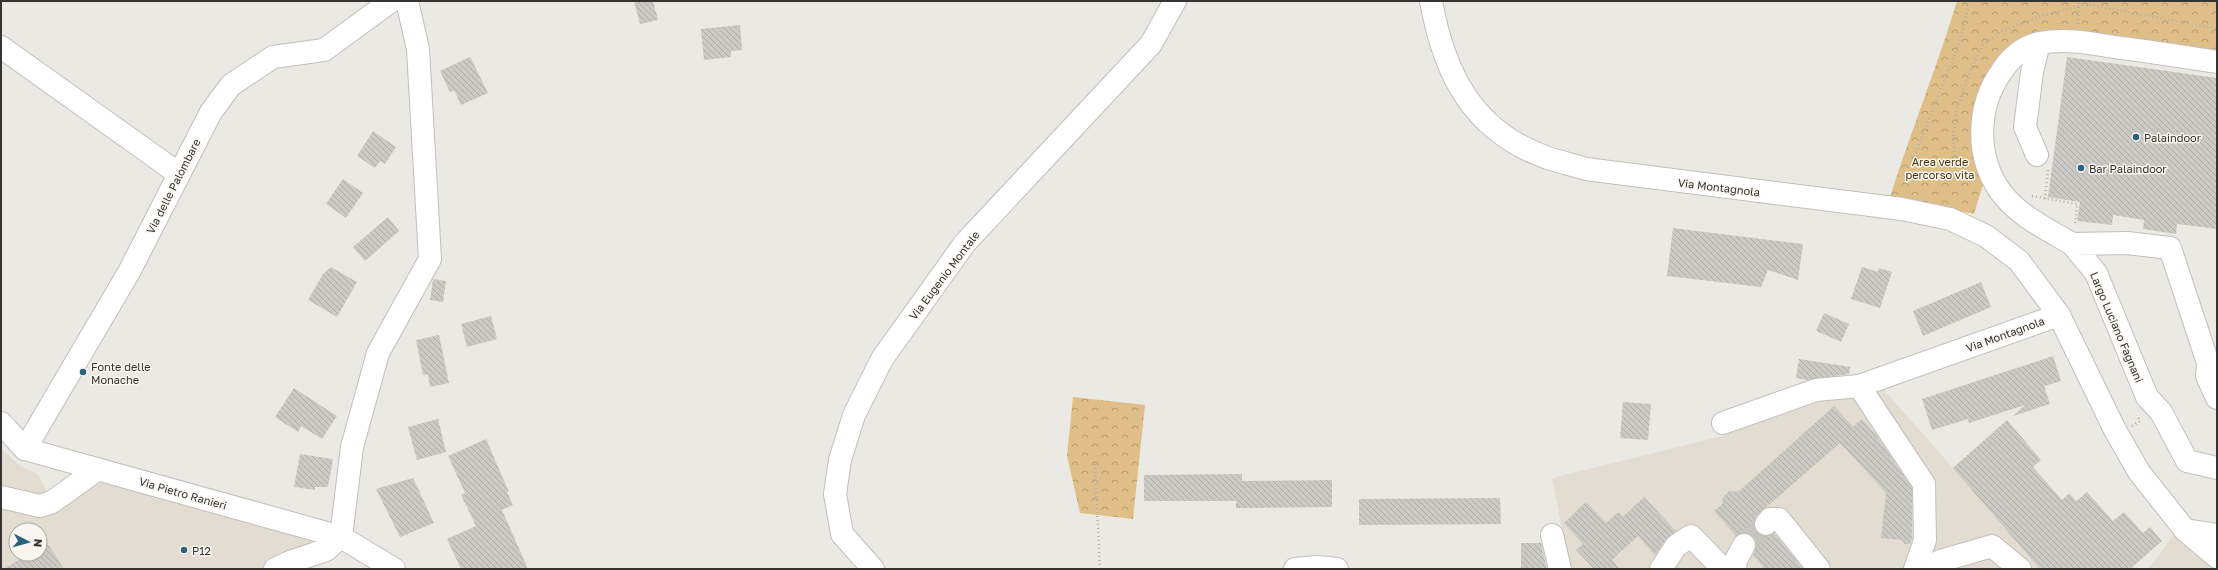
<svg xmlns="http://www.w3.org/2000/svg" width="2218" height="570" viewBox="0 0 2218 570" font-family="'Golos Text',sans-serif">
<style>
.built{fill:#e3ddd1;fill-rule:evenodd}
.park{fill:url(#park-crowns)}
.building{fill:url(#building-back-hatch)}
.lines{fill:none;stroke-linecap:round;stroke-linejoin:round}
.minor-tunnel{stroke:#c7c5c0;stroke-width:22;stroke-dasharray:22 11;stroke-linecap:butt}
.minor-casing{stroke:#c2bfbb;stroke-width:24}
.major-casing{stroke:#c2bfbb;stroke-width:24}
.path{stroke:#b2b0ac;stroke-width:2.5;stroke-dasharray:1 3;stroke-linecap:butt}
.minor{stroke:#fff;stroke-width:22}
.major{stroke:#fff;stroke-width:22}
.poi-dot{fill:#2a627c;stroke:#f9f6f1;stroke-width:1.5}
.labels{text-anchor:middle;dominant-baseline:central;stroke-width:3;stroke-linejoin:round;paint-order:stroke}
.poi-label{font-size:11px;fill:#353432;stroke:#f9f6f1;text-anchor:start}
.park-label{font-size:11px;fill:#453107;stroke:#f9f6f1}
.street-label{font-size:11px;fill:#353432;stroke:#f9f6f1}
</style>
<defs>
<pattern id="park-crowns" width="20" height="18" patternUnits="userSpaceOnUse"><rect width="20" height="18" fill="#dfbf87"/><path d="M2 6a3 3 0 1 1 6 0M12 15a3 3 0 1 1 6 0" fill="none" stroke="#b69c6f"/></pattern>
<pattern id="building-back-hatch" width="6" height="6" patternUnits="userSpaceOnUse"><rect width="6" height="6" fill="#cbc9c4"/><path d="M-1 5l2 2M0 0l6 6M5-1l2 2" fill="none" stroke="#afada9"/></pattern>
</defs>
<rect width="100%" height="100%" fill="#ebe9e4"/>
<g class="built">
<path d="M1883,389L2043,569H1570L1552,478L1722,436L1835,396Z"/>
<path d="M1,449L22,467L38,474L57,511L100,475L325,540L293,569H1ZM16,530H40V554H16Z"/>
<path d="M2176,532L2196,554L2217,569H2148Z"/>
</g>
<g class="park">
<path d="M1957,1H2217V54L2077,34L2002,58L1985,178L1974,214L1890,197C1911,131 1937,67 1957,1Z"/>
<path d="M1073,397L1145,405L1133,519L1080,513L1067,456Z"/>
</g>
<g class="building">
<path d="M634,1H653L658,20L640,24Z"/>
<path d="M740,25L742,50L731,51V57L704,60L701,29Z"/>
<path d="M470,57L488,93L461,105L454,90L450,92L440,71Z"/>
<path d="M2067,57L2217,78V229L2177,224L2176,234L2143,229L2144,220L2113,215L2112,225L2077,221L2080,202L2048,197Z"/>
<path d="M373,131L396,147L385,164L380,161L375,168L357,156Z"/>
<path d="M343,179L363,193L346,218L326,204Z"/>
<path d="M388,217L399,231L365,261L353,247Z"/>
<path d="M1673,228L1803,244L1798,280L1768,270L1761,287L1667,276Z"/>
<path d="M331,267L357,282L337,317L308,300L323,274Z"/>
<path d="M1862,267L1878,272L1879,268L1892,272L1880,308L1851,299Z"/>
<path d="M433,279L446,281L443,302L430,300Z"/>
<path d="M1981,282L1991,307L1923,336L1913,311Z"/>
<path d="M1824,313L1849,324L1841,342L1816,331Z"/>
<path d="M491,316L497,339L467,347L461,324Z"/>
<path d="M439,335L449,383L430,387L428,374L423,375L416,340Z"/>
<path d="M2053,356L2061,381L2044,386L2050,404L2013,416L2025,405L1969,423L1968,419L1932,430L1922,399Z"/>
<path d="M1799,359L1850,367L1849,374L1808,380L1796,378Z"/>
<path d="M294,388L337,416L322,439L301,426L298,432L275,417Z"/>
<path d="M1623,402L1651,404L1648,440L1620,438Z"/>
<path d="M1834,406L1853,427L1862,419L1876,435L1912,488V538L1910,544H1905L1902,540L1881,538L1886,493L1840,443L1756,516L1754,523L1758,533L1765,536L1774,533L1803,569H1765L1753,555L1756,545L1754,538L1744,533L1736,536L1714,511L1722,504L1723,497L1729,491L1738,492Z"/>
<path d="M438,419L446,452L417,460L408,427Z"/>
<path d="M2007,420L2041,460L2033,467L2062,500L2069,493L2076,501L2087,492L2113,521L2124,512L2143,533L2150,527L2162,541L2130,569H2040L1953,468Z"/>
<path d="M486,439L509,492H507L513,505L502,510L528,569H461L447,539L476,526L461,495L465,493L448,456Z"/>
<path d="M300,454L333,459L328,487H315V490L294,487Z"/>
<path d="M1242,474V481L1332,480V507L1236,508V501H1144V475Z"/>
<path d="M413,478L434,523L400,537L376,489Z"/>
<path d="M1644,497L1676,531L1666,539L1655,555L1638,536L1612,560L1620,569H1594L1576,550L1583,544L1564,523L1586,502L1606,523L1618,512L1623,517Z"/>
<path d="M1500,498L1501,524L1359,525V499Z"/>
<path d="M40,532L64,569H4L28,554H40Z"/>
<path d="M1521,543H1541L1547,569H1521Z"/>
</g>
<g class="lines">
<path class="minor-tunnel" d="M1744,545L1766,524"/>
<defs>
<g id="minor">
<path d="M1,47L179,174"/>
<path d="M2037,155L2025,127L2032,72L2039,43"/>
<path d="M2072,244C2047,229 2017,215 2000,191C1975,155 1977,105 2002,71C2010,58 2024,46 2040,43C2067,38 2094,44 2121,48C2153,52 2185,57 2217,62"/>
<path d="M1859,386L1924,484L1925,540L1915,569"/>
<path d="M2217,398L2207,376L2208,363L2170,248L2127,243L2072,244L2096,273L2147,397L2161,412L2187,461L2217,468"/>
<path d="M1,423L25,449"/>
<path d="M1723,423L1816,390L1859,386L2059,315"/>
<path d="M25,449L129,272L211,112L231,85L273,57L324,50L391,1"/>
<path d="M25,449L341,537L394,569"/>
<path d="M1,497L40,506L52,502L98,469"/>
<path d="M1766,524L1770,519H1779L1819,569"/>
<path d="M2185,530L2217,535"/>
<path d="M1552,535L1560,569"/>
<path d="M275,569L290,562L326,550L341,537L352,447L378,353L430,259L418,49L407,1"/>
<path d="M873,569L842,534L835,494L840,460L854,415L882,359L965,243L1151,44L1175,1"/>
<path d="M1295,569L1317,567L1337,569"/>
<path d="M1661,569L1676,546L1691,536L1723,569"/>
<path d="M1735,569L1736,560L1744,545"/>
<path d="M1938,569L1940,561L1992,546L2020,569"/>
</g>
<path id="major" d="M1431,1C1444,74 1473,132 1548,158C1560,162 1573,165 1586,169L1902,209L1950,219L1986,236L2019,261L2059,315L2115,430L2139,472L2185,530L2217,557"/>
</defs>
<use href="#minor" class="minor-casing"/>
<use href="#major" class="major-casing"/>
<g class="path">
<path d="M1967,1L1968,10L1958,46L1916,152C1916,170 1935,180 1952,180L1956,170L1953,134L1957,108L1971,68L1983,45L2002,31L2041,16L2086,4L2217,29"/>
<path d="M2078,24L2079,1"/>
<path d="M2032,196L2077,204L2075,225"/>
<path d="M2045,199L2048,170"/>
<path d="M2132,426L2140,421L2137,415"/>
<path d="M1095,464L1100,569"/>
</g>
<use href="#minor" class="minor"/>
<use href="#major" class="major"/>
</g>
<g class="poi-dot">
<circle cx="2136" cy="137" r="4"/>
<circle cx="2081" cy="168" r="4"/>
<circle cx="83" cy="372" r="4"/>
<circle cx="184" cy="550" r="4"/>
</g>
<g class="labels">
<g class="poi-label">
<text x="2144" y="137">Palaindoor</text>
<text x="2089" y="168">Bar Palaindoor</text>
<text x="91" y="366">Fonte delle<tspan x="91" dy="13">Monache</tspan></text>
<text x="192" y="550">P12</text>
</g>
<g class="park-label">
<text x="1940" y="161">Area verde<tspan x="1940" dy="13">percorso vita</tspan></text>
</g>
<g class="street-label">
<text transform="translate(173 186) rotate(-63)">Via delle Palombare</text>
<text transform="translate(1719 187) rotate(7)">Via Montagnola</text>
<text transform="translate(944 275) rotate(-53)">Via Eugenio Montale</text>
<text transform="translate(2117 327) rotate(67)">Largo Luciano Fagnani</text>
<text transform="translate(2005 334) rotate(-20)">Via Montagnola</text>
<text transform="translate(183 493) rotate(16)">Via Pietro Ranieri</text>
</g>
</g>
<rect width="2218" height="570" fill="none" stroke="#353432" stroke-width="4"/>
<g transform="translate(28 542) rotate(96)"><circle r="19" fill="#f9f6f1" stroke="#aba8a5"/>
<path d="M0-3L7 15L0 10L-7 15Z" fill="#2a627c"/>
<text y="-6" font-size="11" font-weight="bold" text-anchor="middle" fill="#353432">N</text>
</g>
</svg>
